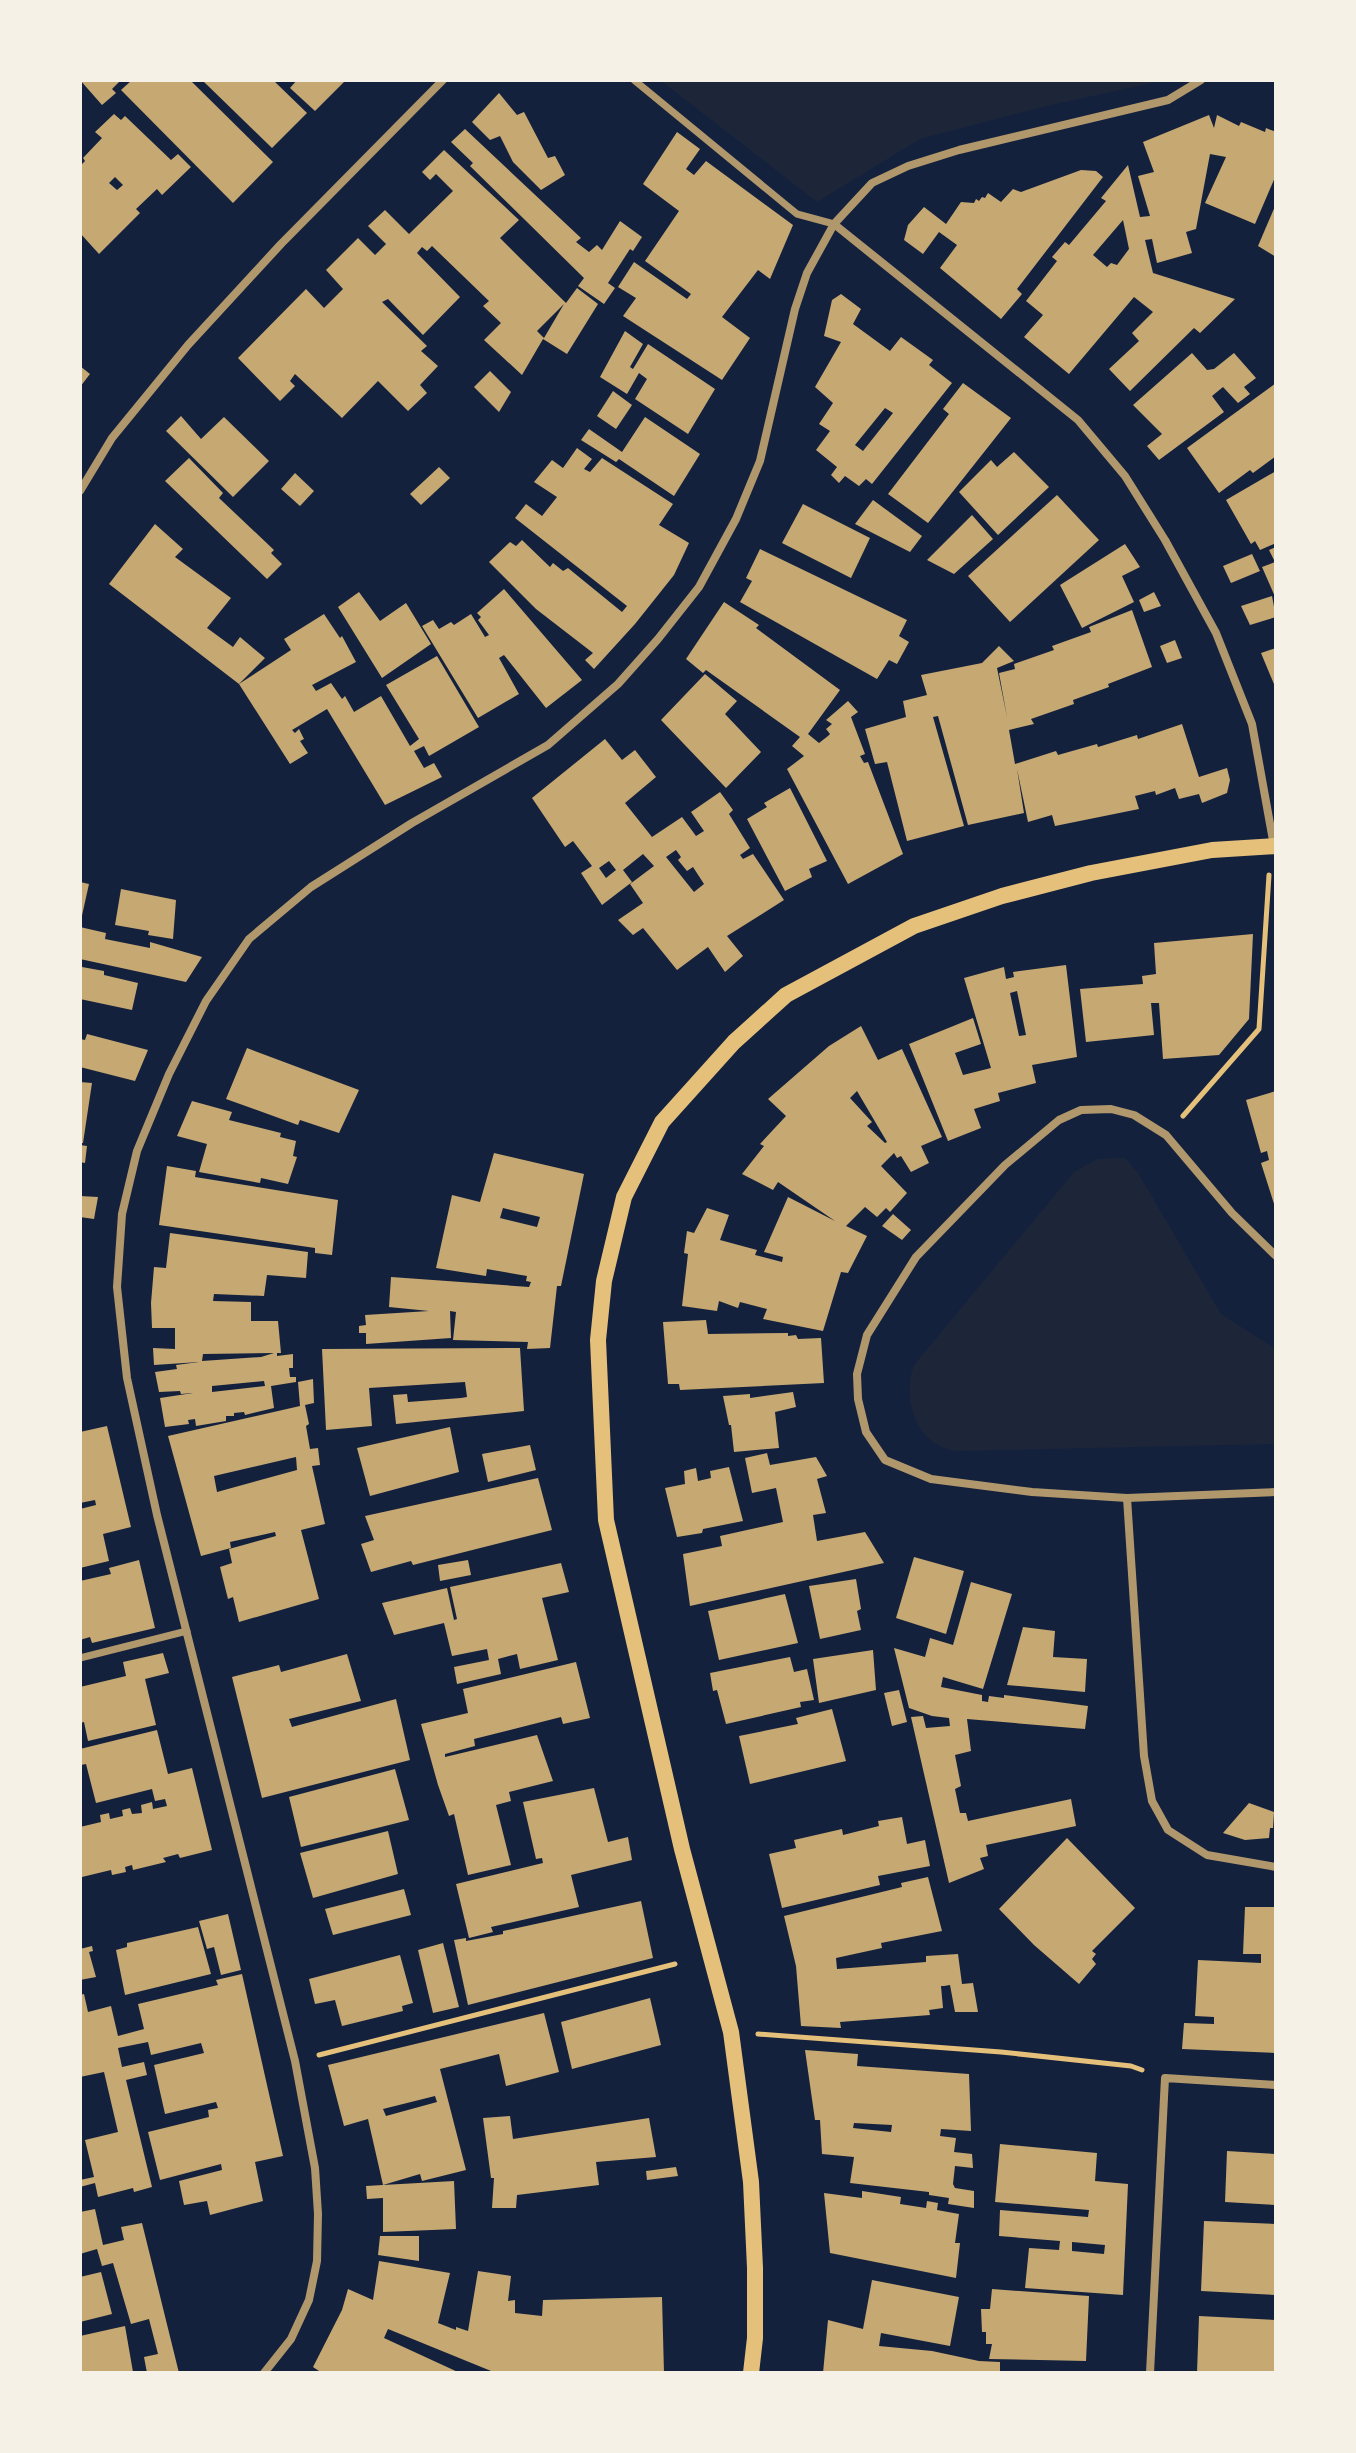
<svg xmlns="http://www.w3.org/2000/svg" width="1356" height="2453" viewBox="0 0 1356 2453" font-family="'PT Sans',sans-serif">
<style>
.green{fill:#1d2539}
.building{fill:#c6a872;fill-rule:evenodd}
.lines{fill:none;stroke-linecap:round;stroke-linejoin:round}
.path{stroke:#e5c07b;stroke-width:5}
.pedestrian{stroke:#b1986c;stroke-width:7}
.minor{stroke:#b1986c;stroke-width:8}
.secondary{stroke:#e5c07b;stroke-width:16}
</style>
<rect width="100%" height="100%" fill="#14213d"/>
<g class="green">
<path d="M660,80H1156L1157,82L1046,106L920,139L817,202Z"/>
<path d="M1125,1158L1138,1173L1221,1314L1276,1349V1444L960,1451C917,1449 901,1400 914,1365L1074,1172L1097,1159Z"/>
</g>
<g class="building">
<path d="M80,80H121L112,89L116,93L102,105Z"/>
<path d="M132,80H190L273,162L233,203L121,90Z"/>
<path d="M202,80H273L307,113L272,148Z"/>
<path d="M297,80H346L315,111L290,88Z"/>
<path d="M499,93L517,115L524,112L548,158L555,156L565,175L541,190L513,162L500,136L490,140L472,122Z"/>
<path d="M114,114L121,120L125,116L171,160L178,154L191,167L162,195L157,189L136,209L140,213L99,254L80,233V166L85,161L83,158L102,138L95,132ZM115,177L123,185L117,190L109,183Z"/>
<path d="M1209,115L1214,128L1217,115L1239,126L1241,122L1265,132L1266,128L1276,132V175L1255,224L1205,203L1226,157L1210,154L1196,229L1186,232L1192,253L1157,263L1152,239L1145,240L1153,273L1235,299L1200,333L1194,328L1130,391L1109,369L1139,341L1132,333L1153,312L1134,297L1069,374L1024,337L1043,315L1026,301L1057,261L1052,257L1065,242L1069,245L1106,201L1101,198L1128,165L1140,217L1150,216L1138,176L1154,172L1143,142ZM1123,220L1129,249L1117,265L1111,263L1107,267L1093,255Z"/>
<path d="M465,129L581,238L576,242L589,252L597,245L602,250L620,221L642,237L633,251L630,249L608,283L615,288L604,304L578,286L584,278L470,166L473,163L451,142Z"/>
<path d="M677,132L700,149L686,169L694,175L706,161L793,225L770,279L758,270L722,317L750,338L722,380L623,316L636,298L618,287L634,262L687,299L691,294L645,261L679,211L643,184Z"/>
<path d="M444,150L519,220L500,238L521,259L566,303L577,288L598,304L567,354L543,339L522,375L484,340L501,323L483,306L489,301L432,246L427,251L422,247L417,253L460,297L423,335L388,299L382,302L427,346L421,351L438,366L420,385L427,393L408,411L378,381L342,418L295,374L290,381L295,386L280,401L238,358L306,289L324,308L343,289L326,270L358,238L375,255L386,244L368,226L385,210L409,234L453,191L436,174L430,180L422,172ZM564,304L544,338L537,331Z"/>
<path d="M1081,170L1096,171L1103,177L1017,289L1022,294L1001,319L940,268L957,245L939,232L923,254L904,240L908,225L924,207L946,224L961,202L974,203L976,199L979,201L982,197L985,198L988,193L1001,202L1013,189L1021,192Z"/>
<path d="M1276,204V257L1258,246Z"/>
<path d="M841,294L861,309L853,324L890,351L901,337L933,360L929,365L952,383L872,484L866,479L859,486L845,476L839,483L831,475L837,467L816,450L830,431L819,424L833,403L815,387L841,342L824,336L832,300ZM885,408L893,413L863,451L855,445Z"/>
<path d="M625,331L643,344L630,367L633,369L648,344L715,389L688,434L635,399L647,379L639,373L627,394L600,377Z"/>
<path d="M1192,353L1207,370L1214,369L1234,353L1256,378L1244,387L1250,394L1238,403L1223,387L1212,396L1224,412L1159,460L1147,446L1162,434L1133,405Z"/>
<path d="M80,366L90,374L80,387Z"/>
<path d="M490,371L511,392L499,412L474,387Z"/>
<path d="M963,383L1011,418L928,523L888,494L949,414L943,409Z"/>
<path d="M1276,383V456L1253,473L1250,470L1219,493L1187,448Z"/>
<path d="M613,391L632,405L616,429L597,416Z"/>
<path d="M181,416L201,439L224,417L269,461L233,497L166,431Z"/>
<path d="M645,417L700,454L674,496L619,459L616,462L581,440L589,429L622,452Z"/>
<path d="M577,448L592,459L584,469L590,472L602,458L673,504L659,525L689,543L674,575L635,624L594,669L585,660L593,653L536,609L489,562L510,542L516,546L522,540L550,567L553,563L563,571L568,568L622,612L627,606L515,518L526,504L542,516L557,497L534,482L552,460L563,468Z"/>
<path d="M1014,452L1049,487L998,535L959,492L991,460L997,467Z"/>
<path d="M189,458L223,493L219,498L274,550L271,553L282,564L267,579L165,481Z"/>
<path d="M439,467L450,478L421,505L410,494Z"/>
<path d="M1276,471V543L1260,550L1255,541L1251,544L1226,500Z"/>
<path d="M295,473L314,491L300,506L281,489Z"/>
<path d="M1057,495L1099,540L1010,622L968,576Z"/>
<path d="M873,500L922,536L910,552L855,524Z"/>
<path d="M803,504L870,538L851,578L782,543Z"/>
<path d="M972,515L993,539L954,574L927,560Z"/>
<path d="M155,524L183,549L175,557L231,598L207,628L233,647L240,637L265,658L239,684L109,584Z"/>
<path d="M1125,544L1140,567L1122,576L1134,602L1082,628L1060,585Z"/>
<path d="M1276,547V599L1262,567L1275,562L1269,550Z"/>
<path d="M760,549L907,620L899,636L909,642L897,664L889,660L877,679L740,602L752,581L746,578Z"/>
<path d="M1252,554L1260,571L1231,583L1223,566Z"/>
<path d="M504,589L582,680L546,708L504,655L499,658L519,694L478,718L422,626L433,620L439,629L451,622L454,625L471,614L485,637L489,635L478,620L481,617L477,613Z"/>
<path d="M359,592L380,621L406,603L431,644L382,678L338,607Z"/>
<path d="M1154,592L1161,606L1144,612L1139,600Z"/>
<path d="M1272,596L1276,617L1250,625L1241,606Z"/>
<path d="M724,602L759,625L756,628L840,690L808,734L819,743L828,736L830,734L826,729L832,724L826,720L848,701L858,712L851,717L865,754L860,756L864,763L868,762L903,854L848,884L787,769L804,756L792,746L800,737L706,670L703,673L686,659Z"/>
<path d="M1132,610L1152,667L1108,684L1109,687L1073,700L1074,704L1031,719L1034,724L1009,730L1015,764L1056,751L1058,755L1097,744L1098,747L1137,735L1138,739L1182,724L1199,777L1227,768L1230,780L1227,793L1202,803L1199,794L1179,799L1175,788L1156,795L1155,791L1135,796L1139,809L1055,826L1052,815L1028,822L1017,769L1024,813L968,825L938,716L933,717L964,826L907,841L887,762L875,764L865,729L906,717L903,701L927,695L921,675L982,663L999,646L1014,661L997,668L1007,717L999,673L1015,669L1014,664L1054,650L1052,646L1091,632L1089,627Z"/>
<path d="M324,614L340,638L342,636L356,662L312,685L316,691L331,683L342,699L345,696L354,712L381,696L410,746L419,739L386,685L437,656L479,727L429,756L424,746L414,751L424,768L434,763L442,777L385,805L327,709L292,730L295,733L299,729L304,739L300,741L308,753L290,764L239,684L291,650L284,639Z"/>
<path d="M1175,640L1182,658L1167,663L1160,646Z"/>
<path d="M1276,648V689L1261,653Z"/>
<path d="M705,674L737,701L725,714L761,752L726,788L661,720Z"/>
<path d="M605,739L622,760L635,750L656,777L625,803L652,837L682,817L696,836L704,831L691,812L720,792L733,810L729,814L750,848L740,855L743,859L753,854L784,900L727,936L743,956L725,972L708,947L677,970L643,928L633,935L618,920L643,903L630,884L654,866L643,854L623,870L632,882L602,905L581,873L592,866L573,841L565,847L532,798ZM676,850L681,857L678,860L687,871L693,867L704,884L694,892L666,857ZM609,861L616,870L606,878L599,868Z"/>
<path d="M790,788L827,861L809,869L812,877L785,891L747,819L767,807L764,803Z"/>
<path d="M80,882L89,884L81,920H80Z"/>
<path d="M121,889L176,900L173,939L148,935L149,931L115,925Z"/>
<path d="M80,927L106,933L105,939L150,948V942L202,957L186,982L80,959Z"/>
<path d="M1253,934L1249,1019L1219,1055L1163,1059L1159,1003H1151L1154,1035L1086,1042L1080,989L1143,984L1142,976L1156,974L1154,943Z"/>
<path d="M1066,965L1077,1057L1032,1065L1036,1083L998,1093L1000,1101L974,1109L981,1128L948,1141L909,1044L973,1018L981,1044L955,1053L963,1075L991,1068L964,978L1004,967L1006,979L1014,977L1013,972ZM1017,991L1026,1035L1019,1036L1010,993Z"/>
<path d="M82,967L104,971V975L138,983L132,1010L80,999Z"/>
<path d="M861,1026L878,1060L902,1049L942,1137L921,1146L929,1163L911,1172L901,1156L897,1158L894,1153L881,1166L907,1193L890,1212L886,1208L877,1217L865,1207L846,1226L867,1236L848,1273L841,1272L823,1331L763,1319L767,1309L740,1302L738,1308L719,1301L717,1311L682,1306L688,1254L684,1253L687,1231L694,1233L707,1208L729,1215L720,1240L757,1250L755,1255L782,1262L783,1257L764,1252L788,1197L835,1221L778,1182L773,1190L742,1174L764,1146L760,1144L786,1116L768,1099L829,1046ZM857,1091L887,1142L885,1143L867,1126L872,1122L850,1098Z"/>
<path d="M87,1034L148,1050L135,1081L80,1067V1039L85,1040Z"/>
<path d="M247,1048L359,1090L339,1133L300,1120L298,1125L226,1099Z"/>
<path d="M80,1082L92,1083L83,1143H80Z"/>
<path d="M1276,1091V1207H1275L1261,1163L1269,1160L1267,1151L1261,1153L1246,1100Z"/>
<path d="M192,1101L232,1112L229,1120L281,1133L280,1137L296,1141L293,1156L297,1157L288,1184L261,1178L260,1183L199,1172L207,1144L177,1136Z"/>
<path d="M80,1145L87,1146L85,1163L80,1162Z"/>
<path d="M494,1153L584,1174L561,1286H557L550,1348L527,1349L528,1342L453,1340L456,1312L450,1311L451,1338L366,1344V1333H359V1326L366,1325L365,1315L429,1311L389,1307L391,1277L529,1287L531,1282L526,1281L527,1276L487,1269L486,1276L436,1268L452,1195L480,1202ZM503,1208L540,1217L537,1227L500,1218Z"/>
<path d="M167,1166L196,1171L195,1177L338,1200L332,1255L315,1253V1248L159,1225Z"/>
<path d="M80,1196L98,1197L94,1219L80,1217Z"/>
<path d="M893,1214L911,1230L902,1240L882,1226Z"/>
<path d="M170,1233L308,1252L306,1278L267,1275L264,1296L214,1294L213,1301L251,1302V1321H278L281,1353H277V1356L293,1354V1368H289L290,1377H296V1382L271,1386L274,1408L245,1415L244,1412L234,1413V1416H226V1421L196,1426L195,1419L188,1420L189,1424L165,1427L160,1398L193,1393L181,1394L180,1391L159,1392L155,1372L177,1369L176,1365L199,1362L154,1365L153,1348L175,1349V1328H152L151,1303L154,1267L166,1268ZM274,1353L261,1357L202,1361L203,1354ZM264,1381L265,1386L212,1392V1386Z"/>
<path d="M706,1320L708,1334L788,1333V1336L796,1335L798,1339L821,1338L824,1383L680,1390L679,1384H668L663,1322Z"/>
<path d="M520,1348L524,1411L396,1424L393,1395L407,1394L408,1402L461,1398L467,1397L465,1382L369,1388L372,1426L326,1430L322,1349Z"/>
<path d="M313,1379L314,1403L305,1405L309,1424L306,1426L310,1449L318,1448L320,1465L312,1466L325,1524L301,1530L319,1599L239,1622L233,1597L228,1599L220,1567L232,1563L229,1549L276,1536L275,1532L230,1542L231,1548L201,1556L168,1436L300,1406L298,1382ZM296,1457L297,1470L217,1492L214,1476Z"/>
<path d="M793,1392L796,1407L775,1412L779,1448L734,1452L731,1425H729L723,1396L750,1394V1398Z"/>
<path d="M107,1426L131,1527L103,1534L109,1561L80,1568V1509L96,1505L95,1500L80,1503V1432Z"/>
<path d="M450,1427L459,1472L370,1496L357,1448Z"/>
<path d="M530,1445L536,1470L488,1482L482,1454Z"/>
<path d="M767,1453L770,1465L816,1457L827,1476L817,1479L826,1513L813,1515L817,1541L865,1532L884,1563L690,1606L683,1554L722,1546L720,1536L783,1522L776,1488L752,1493L745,1458Z"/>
<path d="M729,1467L743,1521L703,1529L702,1533L677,1537L665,1488L685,1484L684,1471L696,1468L698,1481L711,1478L710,1471Z"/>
<path d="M538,1478L552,1530L413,1565L411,1561L371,1572L361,1544L374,1540L365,1516Z"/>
<path d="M914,1557L964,1571L946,1634L896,1618Z"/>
<path d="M139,1560L155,1628L92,1643L90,1637L80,1640V1581L111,1574L109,1568Z"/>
<path d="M468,1560L471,1575L440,1581L438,1565Z"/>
<path d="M561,1563L569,1592L542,1598L558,1660L520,1669L517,1654L498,1659L501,1674L457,1684L454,1667L489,1660L487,1649L452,1656L444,1623L394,1635L382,1603L447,1588L454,1620L457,1619L450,1587Z"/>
<path d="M856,1579L861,1609L857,1611L861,1630L820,1639L809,1586Z"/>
<path d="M971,1582L1012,1594L983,1689L943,1677L941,1687L982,1695V1701L988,1702L989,1696L1004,1698V1695L1088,1706L1085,1729L967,1719L971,1751L955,1755L961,1786L955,1789L960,1813H966L968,1821L1071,1799L1076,1826L986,1845L988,1856L980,1858L984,1869L949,1883L911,1717L923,1716L926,1728L950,1726L949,1718L932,1716L909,1708L894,1648L925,1657L930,1638L953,1645Z"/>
<path d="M785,1594L798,1643L719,1660L708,1611Z"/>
<path d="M1023,1627L1055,1631L1053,1657L1087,1659L1085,1692L1007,1685Z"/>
<path d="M873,1650L876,1690L819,1703L813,1659Z"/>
<path d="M163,1653L169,1673L145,1679L156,1725L88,1741L84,1722L80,1723V1687L126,1676L123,1662Z"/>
<path d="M347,1654L361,1701L289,1719L292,1727L396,1699L410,1760L262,1798L232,1677L279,1665L281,1672Z"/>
<path d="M790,1657L794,1672L807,1669L814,1700L800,1702L801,1707L726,1724L717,1690L713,1691L710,1673Z"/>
<path d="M576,1662L590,1718L563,1724L561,1717L474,1739L475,1746L445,1754V1757L537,1735L553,1781L509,1792L511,1801L496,1805L511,1865L468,1875L454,1814L449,1816L438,1785L421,1724L468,1713L463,1689Z"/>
<path d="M899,1690L907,1722L892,1726L884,1693Z"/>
<path d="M832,1709L846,1761L750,1784L739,1736L798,1724L796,1718Z"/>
<path d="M157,1730L168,1774L192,1768L212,1850L180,1858L178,1854L163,1858L166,1862L133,1870L132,1865L125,1867L126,1872L112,1875L111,1870L82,1877L80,1827L101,1822L100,1815L109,1813L110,1819L123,1816L122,1810L130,1808L132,1814L142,1813L141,1805L152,1802L153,1809L167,1806L165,1799L155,1801L152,1789L96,1803L86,1764L81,1765L80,1749Z"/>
<path d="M395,1769L409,1820L301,1847L289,1797Z"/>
<path d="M594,1788L608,1842L628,1837L632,1860L571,1875L579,1907L491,1927L493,1932L469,1938L456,1884L543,1863L542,1858L536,1859L523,1802Z"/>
<path d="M1249,1803L1274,1812L1273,1828H1270L1269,1838L1245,1840L1223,1833Z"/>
<path d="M902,1817L907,1844L925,1840L930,1866L878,1876L880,1885L782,1908L769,1854L796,1848L794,1840L842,1829L843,1835L879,1826L878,1821Z"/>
<path d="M388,1831L398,1874L313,1898L300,1853Z"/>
<path d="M1067,1838L1135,1908L1092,1951L1096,1954L1092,1959L1096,1964L1079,1984L1034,1945L999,1909Z"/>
<path d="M928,1877L942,1931L881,1943L882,1948L836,1958L837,1969L926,1962V1956L958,1954L962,1984L973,1983L978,2012H955L950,1985L944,1986H941L943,2008L929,2010L930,2015L840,2022L841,2028L801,2026L796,1966L784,1916L902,1887L901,1883Z"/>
<path d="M404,1889L411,1915L333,1935L325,1909Z"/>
<path d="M641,1901L653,1958L468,2005L454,1940L466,1938V1941L503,1934V1931Z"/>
<path d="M1245,1907H1276V2053L1182,2049L1184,2023L1214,2024V2017L1195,2016L1198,1960L1261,1963V1954H1243Z"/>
<path d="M228,1914L241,1970L221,1975L214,1947L207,1949L199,1921Z"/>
<path d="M198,1927L211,1974L125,1995L116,1950L127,1947V1943Z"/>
<path d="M443,1943L459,2007L433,2013L418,1950Z"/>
<path d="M92,1946L93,1951L89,1952L96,1977L80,1980V1949Z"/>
<path d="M400,1955L413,2003L402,2006L403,2011L342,2026L335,2000L315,2004L309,1979Z"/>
<path d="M242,1974L283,2156L255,2162L263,2201L210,2215L207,2201L184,2205L179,2181L222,2170L221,2164L160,2180L148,2132L209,2117L208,2110L218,2108L216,2102L165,2114L154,2065L204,2053L201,2043L151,2055L148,2042L118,2048L122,2067L144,2062L147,2075L126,2080L152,2187L134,2192L133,2188L98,2197L95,2183L80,2187V2180L94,2177L85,2140L118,2132L104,2072L80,2077V2056L82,2055L80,1995L84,1994L88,2012L111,2006L118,2036L144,2029L138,2004L218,1985L216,1980Z"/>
<path d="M650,1998L661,2045L572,2069L561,2022Z"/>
<path d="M544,2013L559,2072L506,2086L499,2054L440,2069L466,2170L422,2181L420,2174L383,2185L454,2181L456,2229L383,2232V2198L367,2199L366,2186L383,2185L368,2119L344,2126L328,2065ZM435,2096L437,2102L386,2116L383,2109Z"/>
<path d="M805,2050L858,2054L857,2066L969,2074L971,2131L941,2129L940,2136L956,2138L954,2152L972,2154L973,2168L955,2166L953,2184L955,2188L974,2191V2208L948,2204L949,2198L929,2195V2192L850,2183L854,2157L822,2154L820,2120H815ZM854,2123L892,2125L891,2132L853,2128Z"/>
<path d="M510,2116L513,2139L649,2118L656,2157L596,2162L599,2185L517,2195L516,2208H492L494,2178H491L483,2118Z"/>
<path d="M1000,2144L1097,2153L1095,2181L1128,2184L1123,2295L1025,2288L1029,2248L1059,2250L1060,2241L999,2236L1000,2210L1088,2217L1089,2210L995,2202ZM1072,2242L1105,2245L1104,2254L1072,2251Z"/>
<path d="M1227,2151L1276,2154V2205L1225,2202Z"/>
<path d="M676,2167L678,2176L647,2180L646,2171Z"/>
<path d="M862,2191L901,2197L900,2204L926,2208L927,2201L938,2203L937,2210L959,2214L955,2243H960L956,2278L830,2253L824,2193L862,2198Z"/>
<path d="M95,2209L103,2245L124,2240L121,2227L142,2223L179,2373H147L144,2357L158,2354L149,2319L131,2324L113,2263L102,2266L97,2249L80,2254V2212Z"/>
<path d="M1204,2221L1276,2224V2295L1201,2291Z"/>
<path d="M380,2236H419V2261L378,2255Z"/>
<path d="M379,2261L450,2273L438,2323L456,2330V2327L468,2331L478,2271L511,2276L508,2301L515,2300V2313L542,2316L543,2300L662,2297L664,2373H496L388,2329L384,2338L460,2373H322L313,2367L342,2310L348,2289L373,2300Z"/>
<path d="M101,2272L112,2314L80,2322V2277Z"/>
<path d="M872,2280L959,2297L950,2346L881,2333L879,2346L932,2351L979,2361L1000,2362V2373H823L828,2320L863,2329Z"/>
<path d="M992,2289L1089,2296L1086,2361L989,2359L992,2344H986V2332H982L981,2309H990Z"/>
<path d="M1199,2316L1276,2320V2373H1197Z"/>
<path d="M125,2326L133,2372L80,2373V2336Z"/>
</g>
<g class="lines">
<g class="path">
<path d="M1183,1116L1259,1029L1269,875"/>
<path d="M758,2034L1001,2052L1131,2066L1142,2070"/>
<path d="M319,2055L675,1964"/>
</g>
<g class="pedestrian">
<path d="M634,80L797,214L834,224"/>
<path d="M80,1658L187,1631"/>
</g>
<g class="minor">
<path d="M834,224L1078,420L1125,476L1165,540L1216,633L1252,724L1274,846"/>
<path d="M80,491L112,438L188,345L281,244L443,80"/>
<path d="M1276,1256L1232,1213L1166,1135L1134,1115L1111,1109L1081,1110L1059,1120L1005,1165L916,1257L867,1335L857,1374L858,1399L866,1432L885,1460L931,1479L1032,1492L1127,1498L1276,1492"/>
<path d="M1127,1498L1144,1756L1152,1801L1168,1830L1207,1855L1276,1867"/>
<path d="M264,2373L291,2339L309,2300L317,2261L318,2214L315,2168L295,2061L157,1515L127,1378L117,1287L122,1214L137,1151L169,1074L206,1001L249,939L311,887L412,823L548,745L618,684L658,639L699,587L736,519L760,461L795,309L807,273L834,224L872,183L908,166L959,150L1168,100L1201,80"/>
<path d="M1150,2373L1165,2078L1276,2085"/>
</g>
<path class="secondary" d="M751,2373L755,2338V2268L751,2182L731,2032L682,1849L606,1520L598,1340L604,1281L624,1197L662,1122L734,1042L786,995L914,926L1002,896L1091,873L1212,850L1276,846"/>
</g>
<rect width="1356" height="2453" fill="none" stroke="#f6f1e7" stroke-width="164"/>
</svg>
